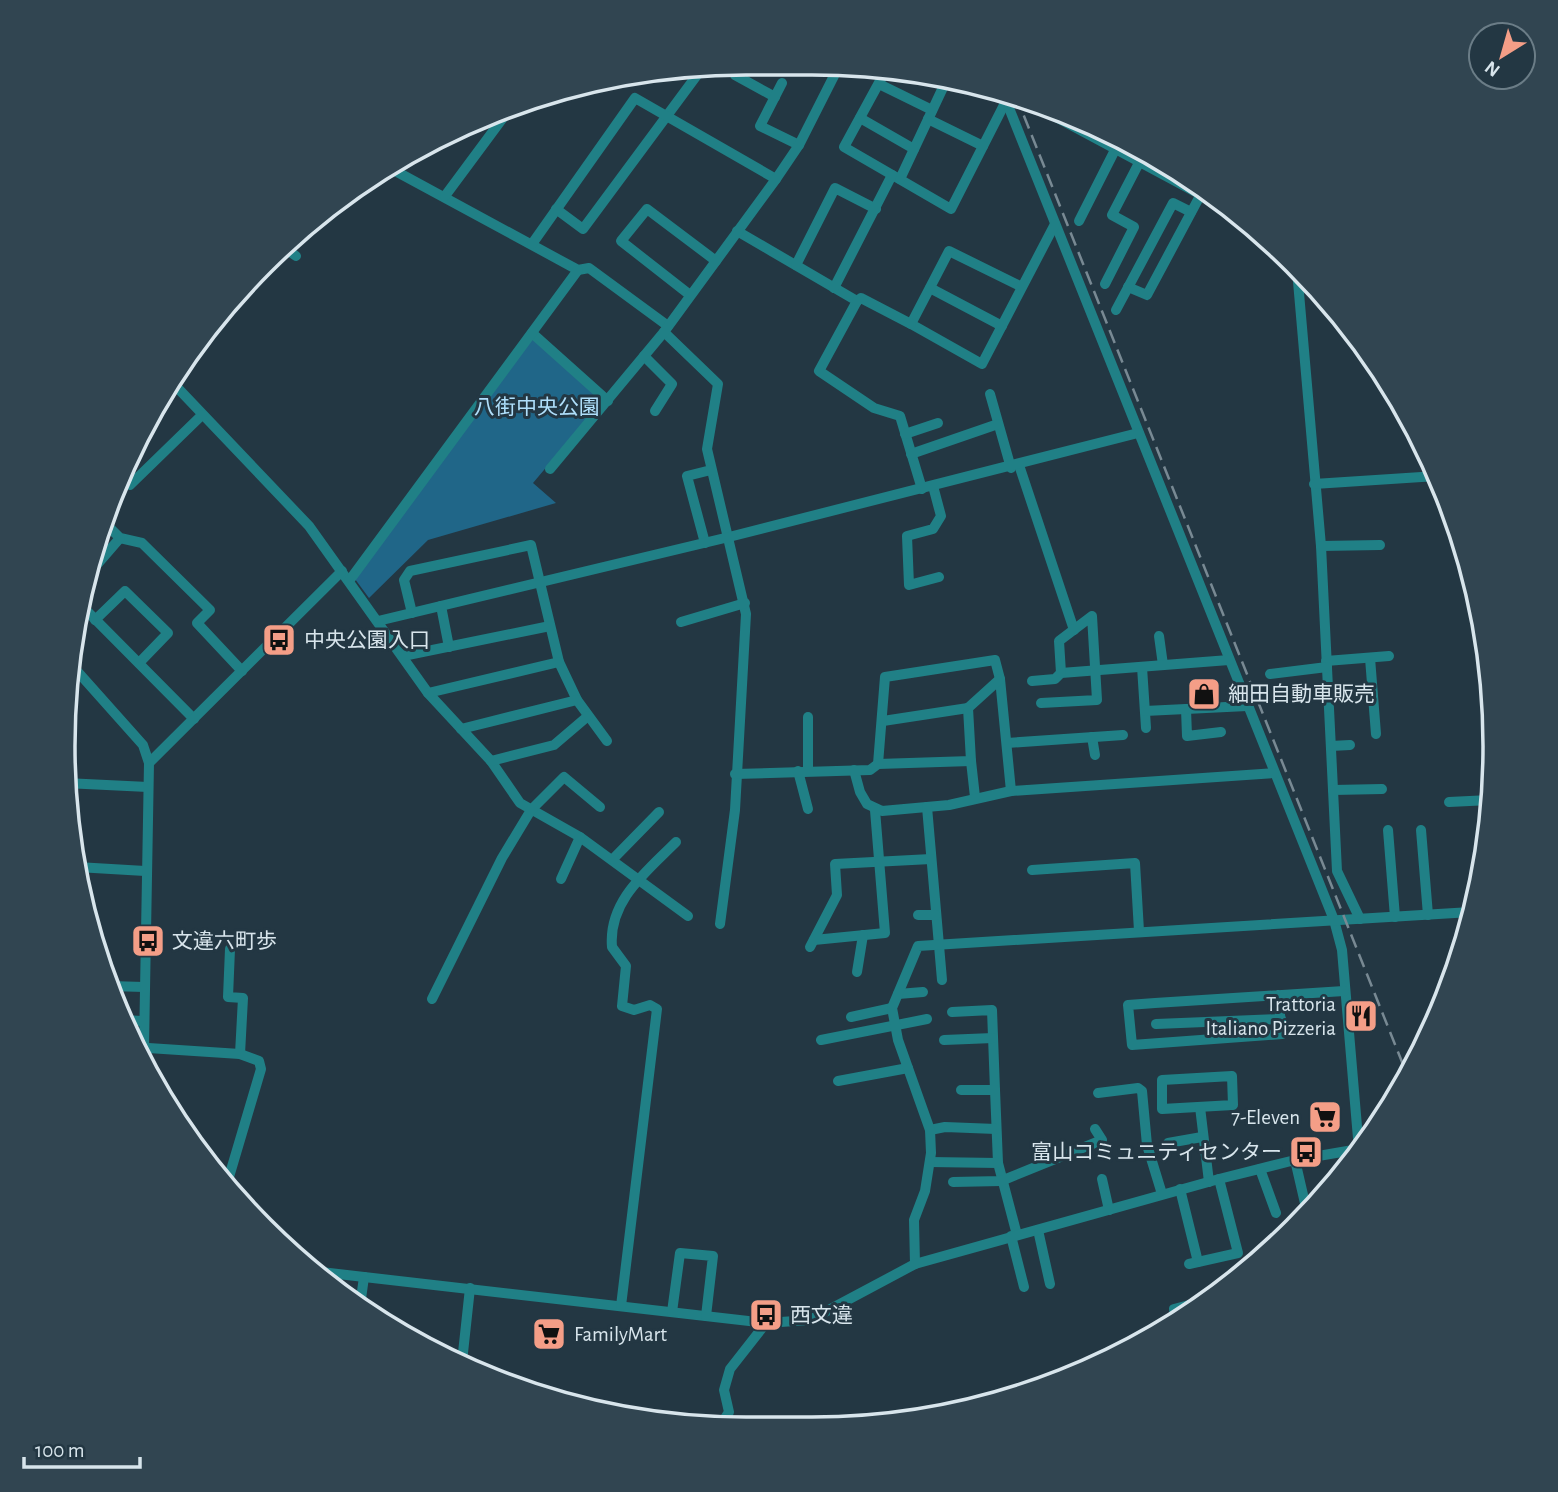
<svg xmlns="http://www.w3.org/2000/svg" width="1558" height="1492" viewBox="0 0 1558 1492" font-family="'Alegreya Sans','Noto Sans JP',sans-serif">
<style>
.green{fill:#206688}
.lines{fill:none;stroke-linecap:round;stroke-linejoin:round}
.minor{stroke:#208086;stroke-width:10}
.rail{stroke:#788993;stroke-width:2.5;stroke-dasharray:14 7;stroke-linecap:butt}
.labels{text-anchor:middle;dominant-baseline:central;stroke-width:6;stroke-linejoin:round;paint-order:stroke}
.park-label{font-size:21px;fill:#afdffb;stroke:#233743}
.poi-label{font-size:21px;fill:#d8e5ec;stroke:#233743;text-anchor:start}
.rim{fill:none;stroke:#d8e5ec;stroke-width:3.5}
</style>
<rect width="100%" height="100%" fill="#233743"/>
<path class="green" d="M532,336L603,400L533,483L556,503L428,540L369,598L355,579Z"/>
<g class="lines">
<g class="minor">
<path d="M887,68L844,147L951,209L1006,101L1030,103L1235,213"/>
<path d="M735,75L775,97"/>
<path d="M782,83L760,126L799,145"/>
<path d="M879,84L932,110"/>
<path d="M1003,93L1334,920L1342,950L1359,1150"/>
<path d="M860,118L914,149"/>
<path d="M928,119L983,146"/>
<path d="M388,167L578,270L589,268L668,326"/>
<path d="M900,179L947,79"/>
<path d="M445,196L511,107"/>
<path d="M556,209L583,229L703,67"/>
<path d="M1079,221L1116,148"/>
<path d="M737,231L857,301L819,371L874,408L900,416L922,489"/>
<path d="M532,244L635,98L776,179"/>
<path d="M286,249L296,256"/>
<path d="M796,265L835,188L876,209"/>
<path d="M1297,270L1321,546L1337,871L1360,919"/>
<path d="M1105,284L1134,227L1112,215L1140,161"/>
<path d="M1022,287L949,251L911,324L982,364L1055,224"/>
<path d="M1128,287L1147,295L1201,194"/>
<path d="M834,288L892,175"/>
<path d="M930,288L1002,326"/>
<path d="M690,295L621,241L647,209L716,261"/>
<path d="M857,301L861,298L911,324"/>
<path d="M1116,310L1173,203L1191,212"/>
<path d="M664,332L718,384L707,449L746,614L735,810L720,924"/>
<path d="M532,333L608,401"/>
<path d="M644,356L672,384L655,411"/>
<path d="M171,381L309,526L428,693L491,761L520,803L580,837L688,916"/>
<path d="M990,394L1011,468"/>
<path d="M905,434L938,423"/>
<path d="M911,454L998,424"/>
<path d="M1019,465L1074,630"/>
<path d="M550,469L664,332L776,179L799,145L839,66"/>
<path d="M122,476L130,485L202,415"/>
<path d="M1314,484L1437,476"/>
<path d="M933,486L941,516L933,529L907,536L909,585L939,577"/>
<path d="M102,520L120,538L142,543L210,610L197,623L242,671"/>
<path d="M705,543L687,476L711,470"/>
<path d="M1321,546L1380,545"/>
<path d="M88,575L120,538"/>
<path d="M349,581L578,270"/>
<path d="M81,605L194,719"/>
<path d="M441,606L449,647"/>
<path d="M412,613L404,580L410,571L531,545L559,662L577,700L607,741"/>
<path d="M95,620L125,591L168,633L139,663"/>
<path d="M378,621L729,537L1138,433"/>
<path d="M681,622L745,603"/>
<path d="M1159,636L1163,665"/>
<path d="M403,656L550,626"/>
<path d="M1370,658L1376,734"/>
<path d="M1326,661L1389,656"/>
<path d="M69,662L143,745L149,763"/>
<path d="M1142,667L1146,728"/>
<path d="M1270,674L1327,667"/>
<path d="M1032,681L1055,679L1061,673L1229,660"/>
<path d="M428,693L559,662"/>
<path d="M1283,699L1329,694"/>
<path d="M1041,703L1097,700L1092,616L1059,641L1061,673"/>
<path d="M1186,709L1187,736L1221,732"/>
<path d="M1145,711L1247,706"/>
<path d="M883,721L968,708"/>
<path d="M461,729L577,700"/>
<path d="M1092,737L1095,755"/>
<path d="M1007,743L1123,735"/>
<path d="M1331,746L1350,745"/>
<path d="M491,761L554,745L588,716"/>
<path d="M971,761L975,797"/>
<path d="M878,764L885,677L995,660L1000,679L1011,791"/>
<path d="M854,770L860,792L867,804L882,811L949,805L1011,791L1274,773"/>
<path d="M798,771L808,809"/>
<path d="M808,771V717"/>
<path d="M735,774L870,770L878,764L971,761L968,708L1000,679"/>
<path d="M65,783L148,787"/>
<path d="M1333,790L1382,789"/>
<path d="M1449,802L1490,800"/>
<path d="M927,807L942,980"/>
<path d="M1388,830L1395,917"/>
<path d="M1421,830L1428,915"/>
<path d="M613,859L659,812"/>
<path d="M77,867L145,871"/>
<path d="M1032,870L1135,863L1139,931"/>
<path d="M561,879L580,837"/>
<path d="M918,915H936"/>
<path d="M814,940L885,933L875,810"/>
<path d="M810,947L837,895L835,864L931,859"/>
<path d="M230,949L228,997L243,998L240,1054"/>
<path d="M857,972L863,935"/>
<path d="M110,986L144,987"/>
<path d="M898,994L923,992"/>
<path d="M1278,995L1282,1034L1132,1045L1128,1005L1155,1003L1344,991"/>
<path d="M432,999L502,858L531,810L564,777L600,807"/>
<path d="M952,1012L992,1010L995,1090"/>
<path d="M851,1017L892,1008"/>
<path d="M123,1020L142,1021"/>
<path d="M1156,1024L1281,1019"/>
<path d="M821,1040L927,1019"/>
<path d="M944,1040L993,1038"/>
<path d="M133,1047L240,1054L259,1061L261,1069L226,1187"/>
<path d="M144,1047L149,763L342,571"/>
<path d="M1232,1076L1233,1105L1162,1109V1080Z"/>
<path d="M838,1081L908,1068"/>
<path d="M961,1090H995L998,1163L1017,1235"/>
<path d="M1098,1093L1138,1088L1142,1091L1147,1145L1162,1194"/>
<path d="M1200,1107L1209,1182"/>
<path d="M930,1130L945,1127L996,1129"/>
<path d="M1168,1143L1202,1137"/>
<path d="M1295,1160L1307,1212"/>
<path d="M930,1162L998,1163"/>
<path d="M1260,1169L1276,1213"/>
<path d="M1102,1179L1109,1210"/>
<path d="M953,1182L1001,1181L1102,1140L1095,1129"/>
<path d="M1180,1189L1198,1262"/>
<path d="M1038,1230L1050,1284"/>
<path d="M1011,1236L1024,1287"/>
<path d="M915,1264L914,1220L925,1191L931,1153L930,1130L898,1040L892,1008L918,946L1471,912"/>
<path d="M1189,1264L1238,1253L1219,1179"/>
<path d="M312,1271L766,1323L810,1320L915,1264L1219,1179L1295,1160L1359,1149"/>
<path d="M360,1306L364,1277"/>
<path d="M621,1306L657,1009L650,1005L634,1010L622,1006L626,966L612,947C608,901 646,872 676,842"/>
<path d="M672,1312L680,1253L713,1256L706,1316"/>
<path d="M1176,1320L1174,1309L1208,1300"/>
<path d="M462,1362L470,1288"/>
<path d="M719,1428L729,1412L724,1390L730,1369L766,1323"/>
</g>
<path class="rail" d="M1016,96L1408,1077"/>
</g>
<defs>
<symbol id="bus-square" viewBox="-11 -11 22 22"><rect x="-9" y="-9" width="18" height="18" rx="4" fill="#f49e87" stroke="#233743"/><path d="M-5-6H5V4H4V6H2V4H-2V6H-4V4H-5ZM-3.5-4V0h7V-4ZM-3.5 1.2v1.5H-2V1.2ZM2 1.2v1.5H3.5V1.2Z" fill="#111"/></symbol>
<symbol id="shop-square" viewBox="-11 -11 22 22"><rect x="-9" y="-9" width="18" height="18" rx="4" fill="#f49e87" stroke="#233743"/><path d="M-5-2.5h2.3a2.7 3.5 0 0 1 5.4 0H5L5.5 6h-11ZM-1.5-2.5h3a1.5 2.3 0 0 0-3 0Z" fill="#111"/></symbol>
<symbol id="restaurant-square" viewBox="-11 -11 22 22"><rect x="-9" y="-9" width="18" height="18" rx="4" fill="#f49e87" stroke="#233743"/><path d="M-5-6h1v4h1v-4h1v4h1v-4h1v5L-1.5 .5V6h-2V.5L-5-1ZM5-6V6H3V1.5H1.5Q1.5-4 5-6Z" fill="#111"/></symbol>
<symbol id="supermarket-square" viewBox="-11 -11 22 22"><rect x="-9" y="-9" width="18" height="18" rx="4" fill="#f49e87" stroke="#233743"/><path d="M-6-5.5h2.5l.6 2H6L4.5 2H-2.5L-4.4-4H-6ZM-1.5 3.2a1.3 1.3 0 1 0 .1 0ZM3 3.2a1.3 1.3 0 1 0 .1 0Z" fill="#111"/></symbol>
</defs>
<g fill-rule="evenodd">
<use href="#bus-square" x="260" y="621" width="38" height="38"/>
<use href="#shop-square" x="1185" y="675" width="38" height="38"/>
<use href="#bus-square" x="129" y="922" width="38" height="38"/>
<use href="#restaurant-square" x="1342" y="997" width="38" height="38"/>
<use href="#supermarket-square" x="1306" y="1098" width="38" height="38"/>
<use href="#bus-square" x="1287" y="1133" width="38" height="38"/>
<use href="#bus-square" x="747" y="1296" width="38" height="38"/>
<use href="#supermarket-square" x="530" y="1315" width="38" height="38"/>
</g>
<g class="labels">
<g class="park-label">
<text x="537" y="407">八街中央公園</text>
</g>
<g class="poi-label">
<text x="304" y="640">中央公園入口</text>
<text x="1228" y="694">細田自動車販売</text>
<text x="172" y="941">文違六町歩</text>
<text x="1336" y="1004" text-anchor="end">Trattoria<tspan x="1336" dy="24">Italiano Pizzeria</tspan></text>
<text x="1300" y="1117" text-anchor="end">7-Eleven</text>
<text x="1282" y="1152" text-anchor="end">富山コミュニティセンター</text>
<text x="790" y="1315">西文違</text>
<text x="574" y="1334">FamilyMart</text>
</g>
</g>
<path d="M0 0H1558V1492H0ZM746 75H812A671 671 0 0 1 1483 746V746A671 671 0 0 1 812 1417H746A671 671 0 0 1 75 746V746A671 671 0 0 1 746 75Z" fill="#314551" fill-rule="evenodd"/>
<path class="rim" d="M746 75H812A671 671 0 0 1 1483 746V746A671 671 0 0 1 812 1417H746A671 671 0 0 1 75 746V746A671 671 0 0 1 746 75Z"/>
<g transform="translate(1502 56) rotate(217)"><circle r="33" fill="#233743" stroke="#6b7d87" stroke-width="2"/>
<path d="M0-5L12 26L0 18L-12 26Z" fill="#f49e87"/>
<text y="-10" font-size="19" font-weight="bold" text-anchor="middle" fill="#d8e5ec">N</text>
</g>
<path d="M24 1457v10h116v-10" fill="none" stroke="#d8e5ec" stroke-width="3.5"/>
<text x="35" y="1457" font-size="21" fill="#d8e5ec" stroke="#233743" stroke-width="5" paint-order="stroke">100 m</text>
</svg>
